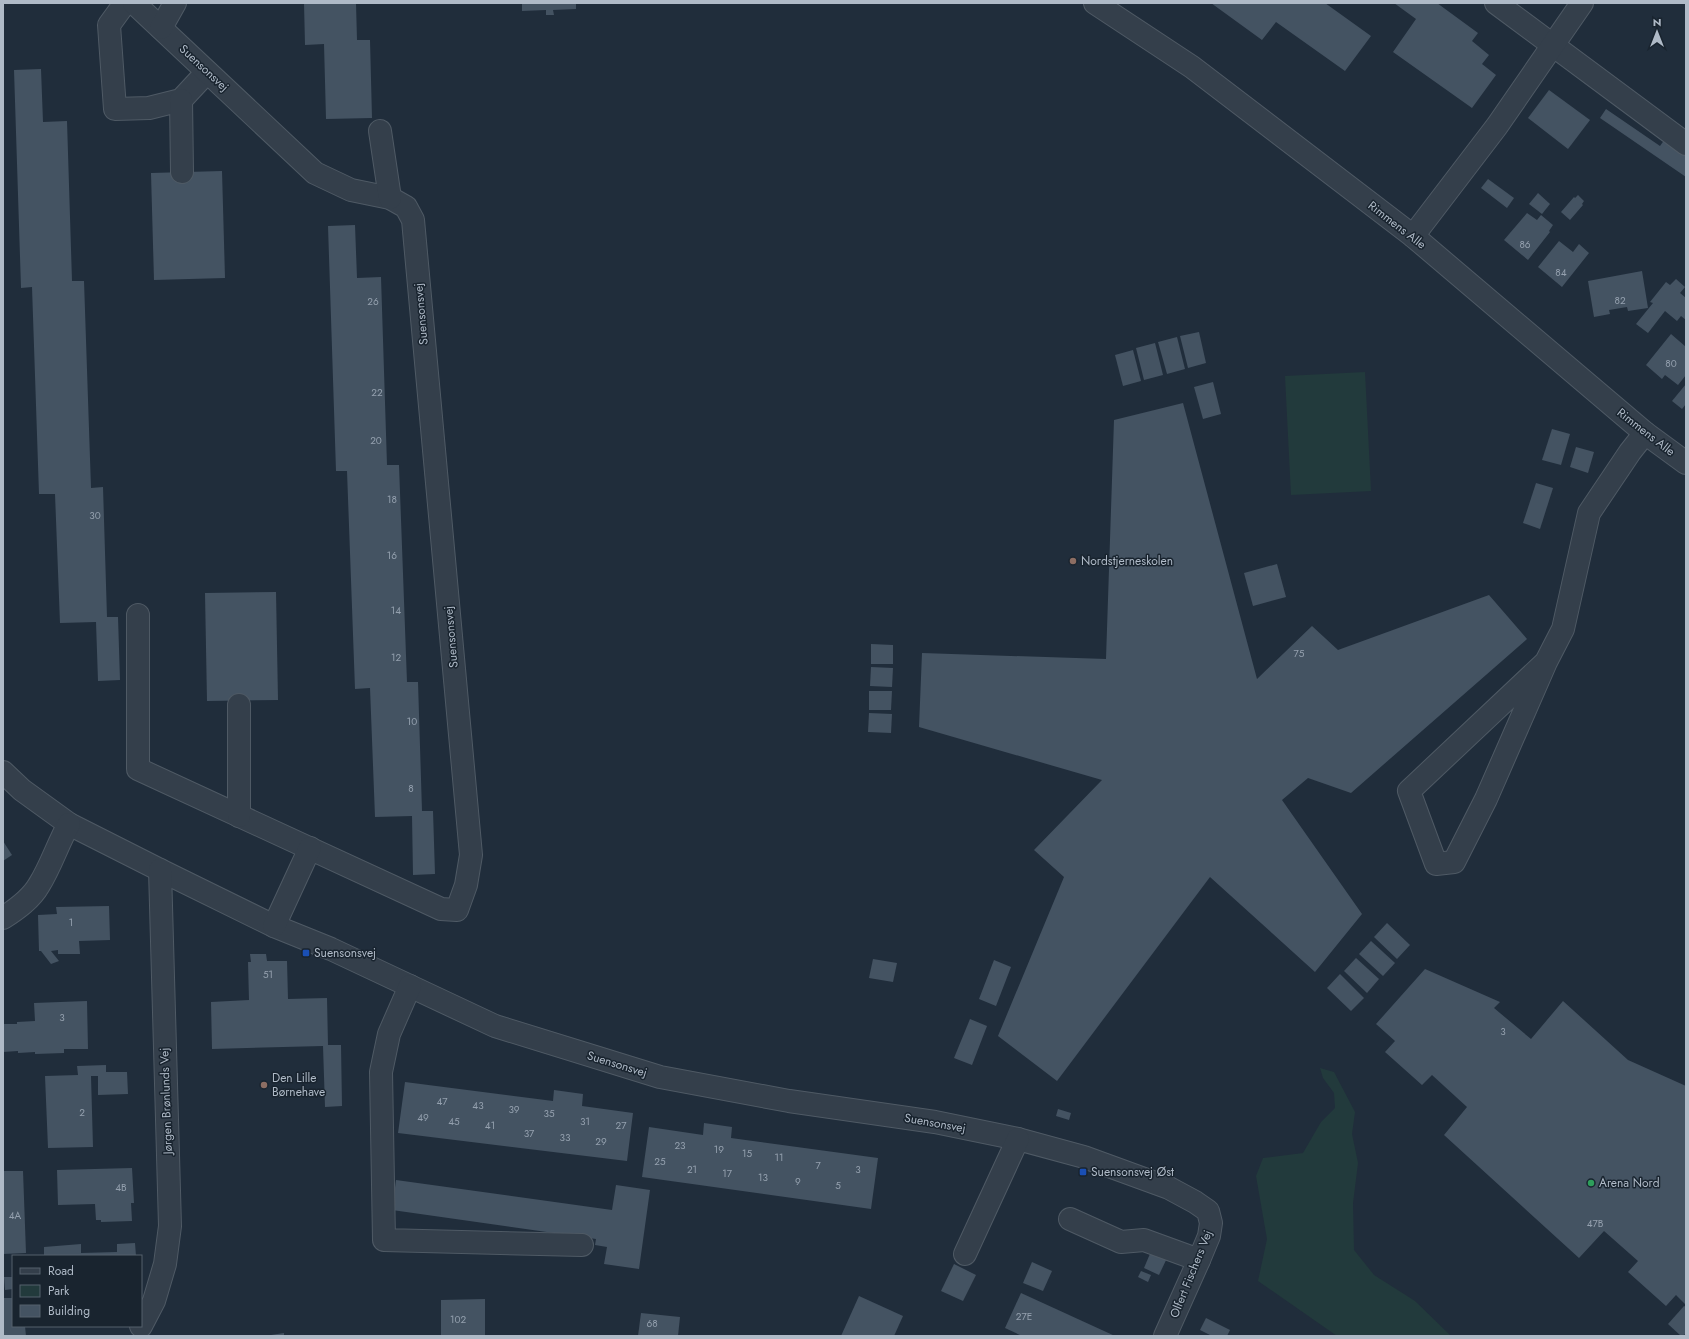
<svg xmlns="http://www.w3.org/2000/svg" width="1689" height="1339" viewBox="0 0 1689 1339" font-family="Jost,sans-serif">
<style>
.green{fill:#223a3c}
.building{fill:#445362}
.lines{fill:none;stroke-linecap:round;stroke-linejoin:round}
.minor-casing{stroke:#4f5a65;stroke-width:24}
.minor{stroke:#343f4b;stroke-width:22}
.education-dot{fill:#8d6e63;stroke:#19242f;stroke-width:1.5}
.transit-dot{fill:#1a4fb4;stroke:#19242f;stroke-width:1.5}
.leisure-dot{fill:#2e9e5b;stroke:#19242f;stroke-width:1.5}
.labels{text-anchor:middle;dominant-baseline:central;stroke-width:3;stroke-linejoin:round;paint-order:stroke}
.number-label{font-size:10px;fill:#94a0ae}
.street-label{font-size:12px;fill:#afbac7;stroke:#19242f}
.poi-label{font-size:12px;fill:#afbac7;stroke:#19242f;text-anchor:start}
</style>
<rect width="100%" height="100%" fill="#202d3b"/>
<g class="green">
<path d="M1365,372L1371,491L1291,495L1285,376Z"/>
<path d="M1320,1068L1334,1072L1355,1112L1352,1134L1358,1163L1353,1203L1354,1250L1374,1275L1415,1301L1451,1336H1337L1258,1281L1267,1239L1256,1176L1263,1158L1303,1153L1321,1122L1335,1108L1334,1093L1323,1078Z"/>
</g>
<g class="building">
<path d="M304,3H356L357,40H370L372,118L326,119L324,44L305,45Z"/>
<path d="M522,3H576V9L553,10L554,15H546V10L522,11Z"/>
<path d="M1211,3H1325L1371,36L1345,71L1276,22L1262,40Z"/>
<path d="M1394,3H1437L1478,33L1472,41L1489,55L1482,64L1496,75L1472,108L1393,52L1416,19Z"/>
<path d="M41,69L43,122L67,121L72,281H84L91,488L103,487L107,617H118L120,680L98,681L96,622L60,623L55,494H39L32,287L21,288L14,70Z"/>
<path d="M1549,90L1590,120L1568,149L1528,118Z"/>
<path d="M1606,109L1660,146L1665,139L1686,155V177L1600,118Z"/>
<path d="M222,171L225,278L154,280L151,173Z"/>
<path d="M1488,179L1514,198L1507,208L1481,188Z"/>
<path d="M1538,193L1550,204L1542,214L1529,204Z"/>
<path d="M1578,195L1584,201L1582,204L1583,205L1570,220L1561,212L1574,197L1575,198Z"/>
<path d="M1527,213L1537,220L1541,215L1553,225L1549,231L1550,232L1528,260L1504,240Z"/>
<path d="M355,225L357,278L381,277L387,465H399L407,682H418L422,811H433L435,874L413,875L412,816L375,817L370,688L355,689L347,471H336L328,226Z"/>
<path d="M1559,241L1573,252L1579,244L1589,253L1562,287L1538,267Z"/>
<path d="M1642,271L1648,308L1628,311L1627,307L1609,310L1610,314L1594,317L1588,281Z"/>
<path d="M1676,279L1685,287L1680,293L1686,298V320L1681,316L1677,321L1665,311L1648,333L1636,324L1653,303L1650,302L1666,282L1670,285Z"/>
<path d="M1199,332L1206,363L1188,368L1180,336Z"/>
<path d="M1671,334L1686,347V375L1678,385L1665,375L1662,379L1646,365Z"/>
<path d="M1177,337L1185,369L1167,374L1158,342Z"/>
<path d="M1155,343L1163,375L1144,380L1136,348Z"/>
<path d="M1133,350L1141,381L1123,386L1115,355Z"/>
<path d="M1213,382L1221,414L1203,419L1194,387Z"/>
<path d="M1686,384V404L1682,409L1672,401Z"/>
<path d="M1183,403L1257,679L1312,626L1338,650L1489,595L1527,639L1351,793L1308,778L1282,800L1362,914L1315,972L1210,877L1057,1081L998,1036L1064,877L1034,850L1102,780L919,727L922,653L1106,659L1114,420Z"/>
<path d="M1552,429L1570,434L1561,465L1542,460Z"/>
<path d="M1576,447L1594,452L1588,473L1570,467Z"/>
<path d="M1536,483L1553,488L1540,529L1523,523Z"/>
<path d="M1277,564L1286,597L1253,606L1244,573Z"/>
<path d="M276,592L278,700L207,701L205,593Z"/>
<path d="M871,644L893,645V664H871Z"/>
<path d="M871,667L893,668L892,687L870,686Z"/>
<path d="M869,691H892L891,710H869Z"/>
<path d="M869,713L892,714L891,733L868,732Z"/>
<path d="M3,841L12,855L3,861Z"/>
<path d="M109,906L110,940L79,941L80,954H58V950L51,951L59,961L51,964L41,951H39L38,915L57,914L56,907Z"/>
<path d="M1387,923L1410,945L1397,959L1374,937Z"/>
<path d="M1371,941L1395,963L1383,976L1359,954Z"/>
<path d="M250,954H266L267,961H287L288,999L327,998L328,1045H341L342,1106L325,1107L323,1046L212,1049L211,1002L249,1000L248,962H251Z"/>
<path d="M1356,958L1379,979L1367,993L1344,971Z"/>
<path d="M873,959L897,963L893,982L869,978Z"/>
<path d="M994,960L1011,967L996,1006L979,999Z"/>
<path d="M1425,969L1500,1002L1494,1008L1531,1039L1563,1001L1628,1060L1686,1086V1305L1676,1295L1666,1306L1628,1272L1638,1261L1604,1231L1579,1258L1444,1135L1467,1107L1432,1075L1422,1085L1385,1052L1395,1041L1376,1024Z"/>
<path d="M1340,974L1364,998L1351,1011L1327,988Z"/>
<path d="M87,1001L88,1049H64V1053L35,1054V1052L18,1053V1051L3,1052V1024H17V1022L35,1021L34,1003Z"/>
<path d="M970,1019L987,1026L972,1065L954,1058Z"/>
<path d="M106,1065V1072H127L128,1094L98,1095V1076H91L93,1147L48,1148L45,1076L78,1075L77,1066Z"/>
<path d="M405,1082L553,1101L554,1090L583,1094L582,1106L633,1113L627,1161L398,1133Z"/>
<path d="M1058,1109L1071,1113L1069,1120L1056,1116Z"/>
<path d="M704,1123L732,1127L731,1138L878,1158L871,1209L642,1177L649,1127L703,1135Z"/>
<path d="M132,1168L134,1203H131L132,1221L101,1222V1220H96L95,1204L58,1205L57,1170Z"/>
<path d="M3,1171H23L26,1253L3,1254Z"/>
<path d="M396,1180L612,1210L616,1185L650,1190L639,1269L604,1264L607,1247L595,1245L596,1239L392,1210Z"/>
<path d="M135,1243L136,1256H44V1247L81,1244V1253L117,1252V1244Z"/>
<path d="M1152,1249L1168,1256L1159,1275L1144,1268Z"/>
<path d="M1032,1262L1052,1271L1043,1291L1023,1283Z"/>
<path d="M954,1264L976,1275L963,1301L941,1291Z"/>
<path d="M1141,1271L1151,1275L1148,1282L1138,1277Z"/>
<path d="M4,1277H13V1289L5,1290Z"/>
<path d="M1021,1293L1115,1336H1022L1005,1328Z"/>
<path d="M859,1296L903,1316L894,1336H841Z"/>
<path d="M3,1298H13V1326H25L26,1336H3Z"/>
<path d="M485,1299V1336H441V1300Z"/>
<path d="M1684,1306L1686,1307V1334L1681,1336L1668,1324Z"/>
<path d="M641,1313L680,1317L678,1336H638Z"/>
<path d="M1206,1318L1230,1330L1227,1336H1212L1200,1330Z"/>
<path d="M284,1333V1336H271V1335Z"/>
</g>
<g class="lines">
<defs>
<g id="minor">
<path d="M125,3L109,25L115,109L149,108L181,100L207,72"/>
<path d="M134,3L315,173L351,190L390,198L406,207L413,220L471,855L466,885L457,910L441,909L138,769V615"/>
<path d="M1095,3L1192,67L1413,236L1645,433L1686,463"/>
<path d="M1496,3L1686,144"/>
<path d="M161,28L175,3"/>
<path d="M181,100L182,172"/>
<path d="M380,131L390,198"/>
<path d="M1413,236L1497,126L1582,3"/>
<path d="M1546,662L1486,799L1454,862L1436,864L1409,791L1546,662L1563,629L1589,513L1630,452L1645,433"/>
<path d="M239,705V816"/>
<path d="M3,772L22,790L69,824L160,870L274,926L331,949L495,1026L660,1077L789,1101L935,1122L1018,1139L1084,1157L1169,1188L1195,1202L1208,1211L1211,1223L1209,1236L1199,1260L1165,1336"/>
<path d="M3,918C17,909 31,899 39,885C51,866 58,843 69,824"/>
<path d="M274,926L310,848"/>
<path d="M410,986L389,1034L381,1072L384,1240L582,1245"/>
<path d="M1070,1219L1121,1242L1144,1240L1199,1260"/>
<path d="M965,1254L1018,1139"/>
<path d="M141,1326L154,1301L165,1264L170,1226L160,870"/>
</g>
</defs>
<use href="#minor" class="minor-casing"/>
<use href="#minor" class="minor"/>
</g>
<g class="education-dot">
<circle cx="1073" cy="561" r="4"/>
<circle cx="264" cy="1085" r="4"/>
</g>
<g class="transit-dot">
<rect x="302" y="949" width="8" height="8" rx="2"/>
<rect x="1079" y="1168" width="8" height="8" rx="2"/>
</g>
<circle class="leisure-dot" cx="1591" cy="1183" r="4"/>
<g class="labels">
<g class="number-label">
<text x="1525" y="244">86</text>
<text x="1561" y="272">84</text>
<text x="1620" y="300">82</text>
<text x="373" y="301">26</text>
<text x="1671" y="363">80</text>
<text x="377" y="392">22</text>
<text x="376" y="440">20</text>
<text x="392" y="499">18</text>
<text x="95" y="515">30</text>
<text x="392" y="555">16</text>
<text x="396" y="610">14</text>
<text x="1299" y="653">75</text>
<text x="396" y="657">12</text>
<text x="412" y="721">10</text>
<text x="411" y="788">8</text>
<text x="71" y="922">1</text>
<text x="268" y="974">51</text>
<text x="62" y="1017">3</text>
<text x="1503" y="1031">3</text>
<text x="442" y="1101">47</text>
<text x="478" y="1105">43</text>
<text x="514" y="1109">39</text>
<text x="82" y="1112">2</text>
<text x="549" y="1113">35</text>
<text x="423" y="1117">49</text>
<text x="454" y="1121">45</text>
<text x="585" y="1121">31</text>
<text x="490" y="1125">41</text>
<text x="621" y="1125">27</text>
<text x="529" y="1133">37</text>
<text x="565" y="1137">33</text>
<text x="601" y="1141">29</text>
<text x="680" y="1145">23</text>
<text x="719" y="1149">19</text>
<text x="747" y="1153">15</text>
<text x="779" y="1157">11</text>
<text x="660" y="1161">25</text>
<text x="818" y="1165">7</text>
<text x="692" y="1169">21</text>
<text x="858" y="1169">3</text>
<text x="727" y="1173">17</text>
<text x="763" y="1177">13</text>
<text x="798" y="1181">9</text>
<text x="838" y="1185">5</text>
<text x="121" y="1187">4B</text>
<text x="15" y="1215">4A</text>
<text x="1595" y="1223">47B</text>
<text x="1024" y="1316">27E</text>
<text x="458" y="1319">102</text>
<text x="652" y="1323">68</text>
</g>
<g class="street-label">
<text transform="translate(204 68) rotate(43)">Suensonsvej</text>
<text transform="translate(1397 225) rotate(38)">Rimmens Alle</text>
<text transform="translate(421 314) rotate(-95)">Suensonsvej</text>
<text transform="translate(1646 432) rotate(38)">Rimmens Alle</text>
<text transform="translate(451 637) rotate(-95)">Suensonsvej</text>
<text transform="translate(617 1064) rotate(17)">Suensonsvej</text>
<text transform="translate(166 1101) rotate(-92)">Jørgen Brønlunds Vej</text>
<text transform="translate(935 1123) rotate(10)">Suensonsvej</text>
<text transform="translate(1191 1274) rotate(-68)">Olfert Fischers Vej</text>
</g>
<g class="poi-label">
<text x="1081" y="561">Nordstjerneskolen</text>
<text x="314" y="953">Suensonsvej</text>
<text x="272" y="1078">Den Lille<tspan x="272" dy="14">Børnehave</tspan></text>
<text x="1091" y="1172">Suensonsvej Øst</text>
<text x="1599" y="1183">Arena Nord</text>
</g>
</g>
<rect width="1689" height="1339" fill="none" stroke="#afbac7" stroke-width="8"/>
<rect x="12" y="1255" width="130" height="72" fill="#19242f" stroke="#55606c"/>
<rect x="20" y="1268" width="20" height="6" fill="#343f4b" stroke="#55606c"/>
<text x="48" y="1275" font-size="12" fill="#afbac7">Road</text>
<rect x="20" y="1285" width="20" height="12" fill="#223a3c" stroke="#55606c"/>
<text x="48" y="1295" font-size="12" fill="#afbac7">Park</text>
<rect x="20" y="1305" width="20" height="12" fill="#445362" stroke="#55606c"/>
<text x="48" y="1315" font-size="12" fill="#afbac7">Building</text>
<g transform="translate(1657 32)" stroke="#19242f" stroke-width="3" paint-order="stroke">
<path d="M0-3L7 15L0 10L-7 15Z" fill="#afbac7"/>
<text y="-6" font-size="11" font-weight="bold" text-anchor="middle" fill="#afbac7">N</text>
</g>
</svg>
